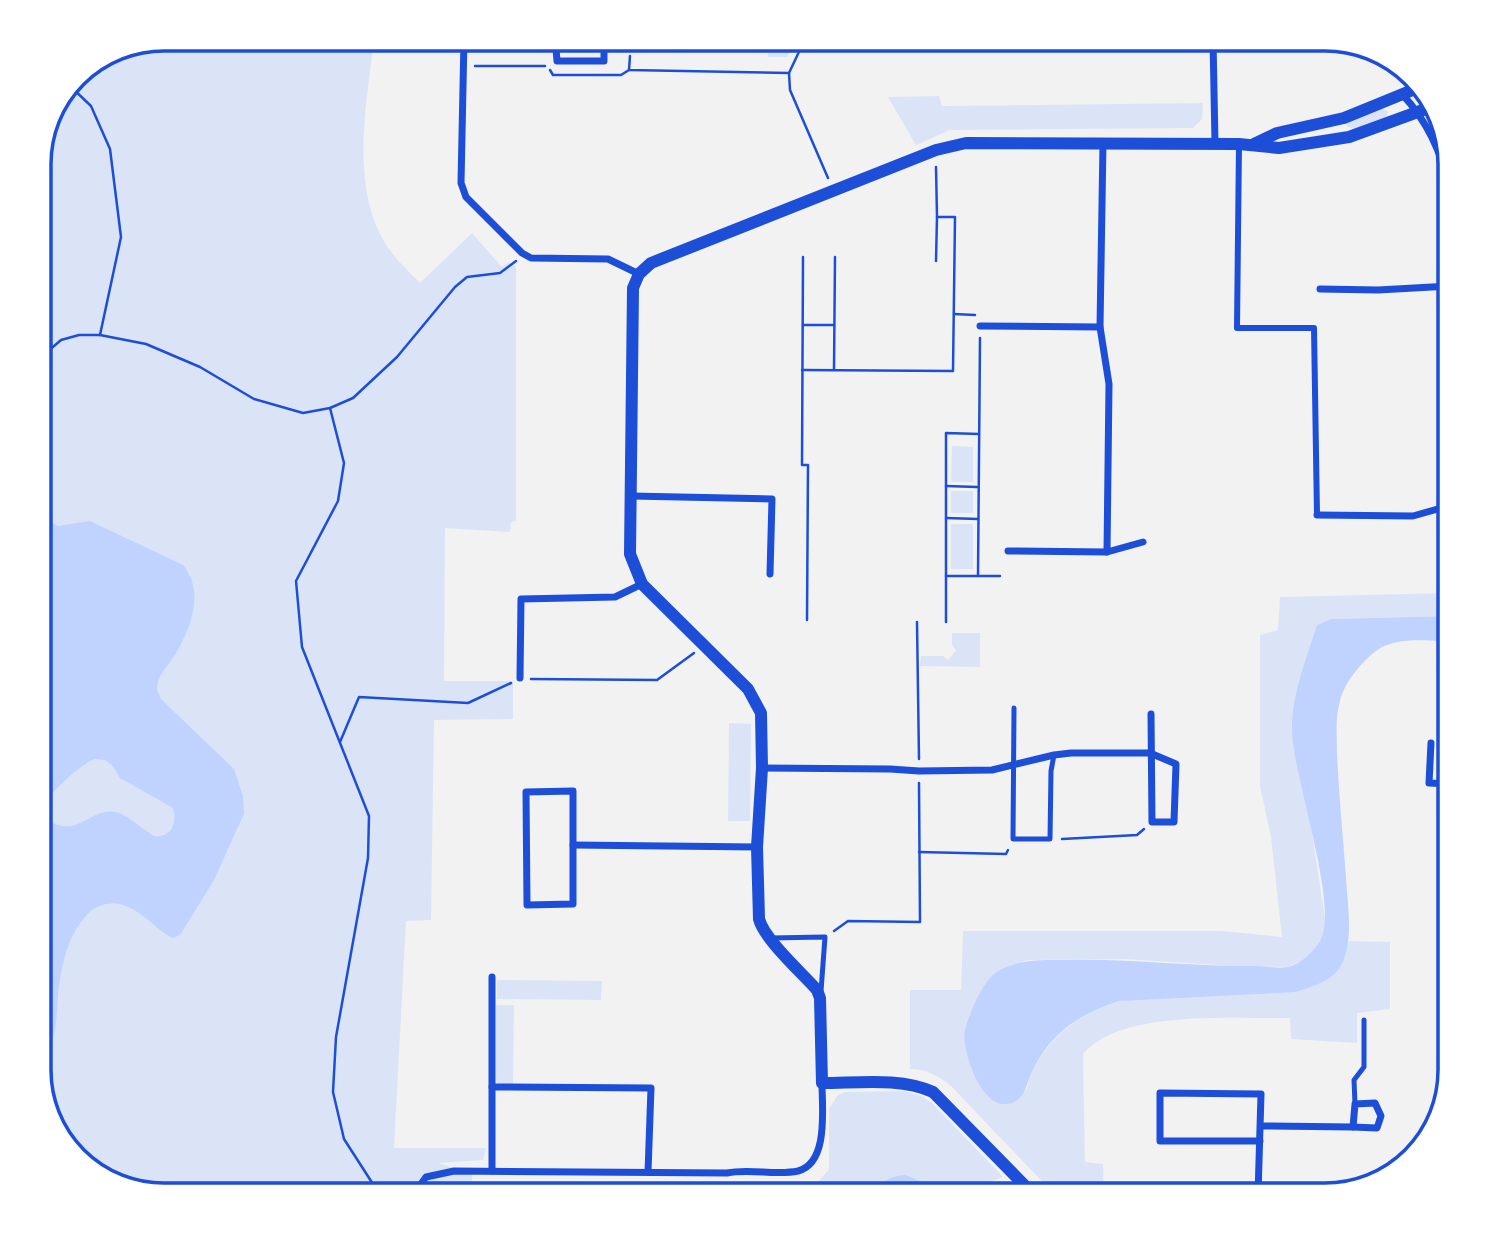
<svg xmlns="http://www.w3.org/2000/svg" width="1489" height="1234" viewBox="0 0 1489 1234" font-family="'Noto Sans',sans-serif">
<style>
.green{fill:#dbe4f7}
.water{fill:#bfd3fe;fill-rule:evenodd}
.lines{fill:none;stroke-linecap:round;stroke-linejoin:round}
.path{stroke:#1d4ed8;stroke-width:2.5}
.service{stroke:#1d4ed8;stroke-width:5}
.pedestrian{stroke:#1d4ed8;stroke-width:6}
.minor{stroke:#1d4ed8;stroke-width:7}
.tertiary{stroke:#1d4ed8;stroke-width:12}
.rim{fill:none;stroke:#1d4ed8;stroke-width:3.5}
</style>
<rect width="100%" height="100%" fill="#f2f2f2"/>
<g class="green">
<path d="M164,39H374C367,101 352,173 379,232C388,252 405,268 420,283L472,233L502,267L509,262L516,267V521L511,522L510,532L445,528L444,681H513V719L434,720L431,920L406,921L394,1148H486L483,1160L439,1163L472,1174V1195H164L81,1164L51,1125L39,1078V155L52,108L81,70Z"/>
<path d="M768,39H798L787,57H768Z"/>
<path d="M939,96L942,106L1203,103L1202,119L1193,128L950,130L916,145L888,97Z"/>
<path d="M1382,108L1388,112L1386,117L1354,129L1346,126L1349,122Z"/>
<path d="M952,446L973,447V482H951Z"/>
<rect x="951" y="491" width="22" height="22"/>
<rect x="951" y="524" width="22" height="45"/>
<path d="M1450,593V616L1331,619L1317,625L1297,764L1311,826L1326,925L1321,939L1313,951L1301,961L1287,967L1235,966L1123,959L1029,960L1012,965L995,973L969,1015L1026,1091C1038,1045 1074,1015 1119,1001L1344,956L1349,941L1390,942V1009L1357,1013V1043L1291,1039L1290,1018C1235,1019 1120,1009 1083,1054L1085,1162L1103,1164L1104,1195H1055L952,1087C939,1076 927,1069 910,1069V990H961L963,931H1222L1282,937L1271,837L1260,786V635L1278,630L1280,597Z"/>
<path d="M952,633H980V667L920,666L921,656H943L948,660L956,651L952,645Z"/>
<path d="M729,723L751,724L750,821H728Z"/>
<path d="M497,980L602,981L601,1000L497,999Z"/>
<path d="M496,1005H514L513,1085L501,1086L496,1081Z"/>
<path d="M904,1091L921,1096L932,1103L1003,1177L956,1195H809L813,1187L829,1170V1109L838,1095L845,1092Z"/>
</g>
<g class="water">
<path d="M39,516L58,526L90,521L183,565C206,593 190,631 173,658C167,667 157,676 157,688C157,692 160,695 161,699L234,769L243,796L244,814L237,829L214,880L180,935L173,938C154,929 142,909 119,904C106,902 94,906 86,916C70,933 64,957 60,979C55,1004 61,1045 39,1060V912C43,902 40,889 43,878C45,870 49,864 48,856C47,850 44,846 39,842ZM95,759L105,760L112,765L120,778L173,808C178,822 171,839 154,836C144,830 126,814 116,812C91,807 79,837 51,822L47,800C56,788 82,763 95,759Z"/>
<path d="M1450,616V641C1429,641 1402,637 1382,647C1365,657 1344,682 1340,701C1335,717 1337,737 1337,754C1339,800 1344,846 1347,892C1349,915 1353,950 1338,970C1329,982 1310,987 1296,992L1119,1001C1094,1009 1070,1021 1052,1041C1044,1050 1037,1061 1032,1072C1025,1087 1024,1105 1003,1104C980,1103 961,1050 965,1030C969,1014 983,980 998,971C1019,959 1042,960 1065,960C1129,958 1192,967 1256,966C1266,966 1278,969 1288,967C1301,964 1313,952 1320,941C1340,905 1292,776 1292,728C1292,694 1307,657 1317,625L1331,619Z"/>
<path d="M905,1175L923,1182L940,1195H869C879,1184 889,1176 905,1175Z"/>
</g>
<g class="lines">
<g class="path">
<path d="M957,39L963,44H1122L1126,39"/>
<path d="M1122,44L1202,47"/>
<path d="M630,56L629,70L789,73L790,90L828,178"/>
<path d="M475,66H545"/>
<path d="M550,70L553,75H621L629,70"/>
<path d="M789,73L805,39"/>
<path d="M69,85L91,106L110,149L121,237L100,335"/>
<path d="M803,257L802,465H808L807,620"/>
<path d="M936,261L937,217"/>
<path d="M954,314L975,315"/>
<path d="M803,325H834"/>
<path d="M39,359L61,340L79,335H100L146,344L200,367L254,399L303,413L330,408L353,398L397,357L455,287L467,277L500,273L516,261"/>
<path d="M834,369L835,257"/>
<path d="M802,370L953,371L955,217H937L936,167"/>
<path d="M330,408L344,463L338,501L296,581L302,647L369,816L368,858L336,1037L333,1092L344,1139L380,1195"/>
<path d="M946,486L977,487"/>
<path d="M946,518L978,519"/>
<path d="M946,576H1000"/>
<path d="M978,576L980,338"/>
<path d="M917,622L919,759"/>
<path d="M946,622V433L979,434"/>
<path d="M531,679L657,680L694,653"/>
<path d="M340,742L359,697L468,703L511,683"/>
<path d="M1062,839L1137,835L1144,829"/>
<path d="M919,852L1006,854L1008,850"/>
<path d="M834,931L848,921L920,922L919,783"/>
</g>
<g class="service">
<path d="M1014,708L1013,839H1050L1051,771L1054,755"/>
<path d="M770,938L825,937L821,991"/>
<path d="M1355,1104L1354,1080L1364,1067V1020"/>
</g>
<path class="pedestrian" d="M1239,144L1237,328H1314L1317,515"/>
<g class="minor">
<path d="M464,39L461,183L466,197L522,253L531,258L608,259L639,274"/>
<path d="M1213,39L1215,143"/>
<path d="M556,49L557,61H604V50"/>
<path d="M1103,143L1100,327L1109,384L1107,552"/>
<path d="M1320,289L1378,290L1450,286"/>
<path d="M980,326L1100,327"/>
<path d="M631,496L772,499L770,574"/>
<path d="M1317,515L1413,516L1445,507L1449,189C1442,152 1427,121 1402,94"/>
<path d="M1008,551L1107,552L1143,542"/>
<path d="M520,678L521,599L615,597L642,584"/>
<path d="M1431,743L1429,783L1450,784"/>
<path d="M762,768L890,769L919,771L992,770L1054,755L1071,753H1150L1176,764L1174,822H1152L1151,714"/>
<path d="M573,791V904L527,905L526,792Z"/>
<path d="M573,845L757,847"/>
<path d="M492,977V1171"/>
<path d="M492,1087L651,1088L648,1172"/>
<path d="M1375,1103L1381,1116L1377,1128L1353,1127L1355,1104Z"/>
<path d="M1261,1126L1353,1127"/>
<path d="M413,1195L426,1177L454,1171L727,1173C750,1168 776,1176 798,1171C829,1163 822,1108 822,1083"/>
<path d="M1258,1195L1261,1094L1160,1093V1141H1260"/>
</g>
<g class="tertiary">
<path d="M1254,144L1277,133L1344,118L1420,87"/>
<path d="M1034,1195L933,1092C901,1077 857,1083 822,1083L820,998L817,990C802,973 764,939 759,919L757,847L762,768L761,713L748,689L642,584L630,554L633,288L639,274L651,263L936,150L966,143L1239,144L1279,148L1349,137L1434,106"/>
</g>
</g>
<path d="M0 0H1489V1234H0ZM164 51H1325A113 113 0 0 1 1438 164V1070A113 113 0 0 1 1325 1183H164A113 113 0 0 1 51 1070V164A113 113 0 0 1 164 51Z" fill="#fff" fill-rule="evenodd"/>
<path class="rim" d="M164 51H1325A113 113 0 0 1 1438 164V1070A113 113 0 0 1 1325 1183H164A113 113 0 0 1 51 1070V164A113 113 0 0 1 164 51Z"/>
</svg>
